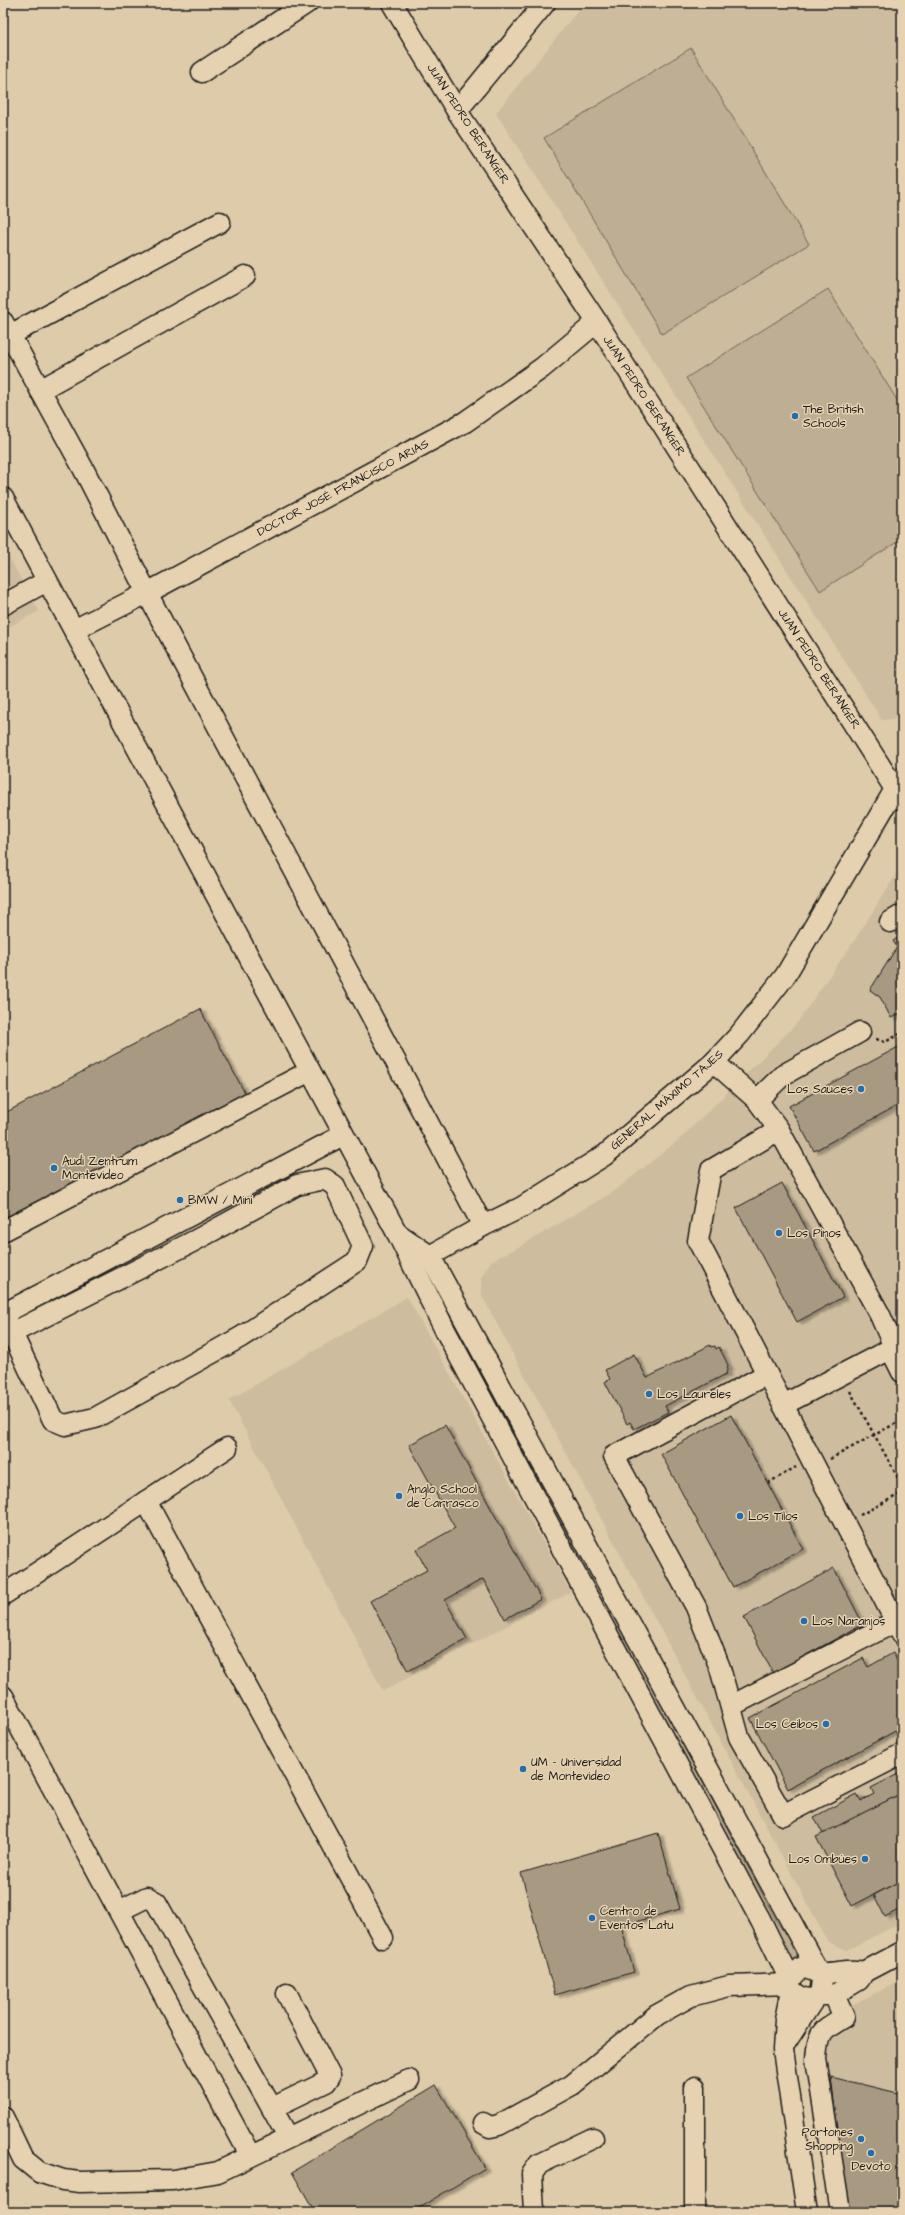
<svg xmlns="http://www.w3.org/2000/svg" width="905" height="2215" viewBox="0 0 905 2215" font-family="'Architects Daughter',sans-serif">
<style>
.built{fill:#cebc9e}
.green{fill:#beae93;stroke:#6d6558}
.building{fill:#a89a82;stroke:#1c1c1c;filter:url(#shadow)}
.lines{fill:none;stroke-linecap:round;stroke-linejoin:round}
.minor-casing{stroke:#1c1c1c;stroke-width:23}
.path{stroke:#1c1c1c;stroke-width:2.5;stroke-dasharray:3 3;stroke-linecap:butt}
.minor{stroke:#e6d2b0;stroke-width:20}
.poi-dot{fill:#1f6fb2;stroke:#e6d2b0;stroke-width:1.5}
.labels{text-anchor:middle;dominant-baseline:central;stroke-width:3;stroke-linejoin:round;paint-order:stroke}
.street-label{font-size:12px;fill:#1c1c1c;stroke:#e6d2b0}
.poi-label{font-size:12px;fill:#1c1c1c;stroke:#e6d2b0;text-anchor:start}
</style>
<defs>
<filter id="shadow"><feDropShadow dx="4.5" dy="2.5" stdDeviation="1" flood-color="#0004"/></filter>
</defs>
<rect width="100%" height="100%" fill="#decbaa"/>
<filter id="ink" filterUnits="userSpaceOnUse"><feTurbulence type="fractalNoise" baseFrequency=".025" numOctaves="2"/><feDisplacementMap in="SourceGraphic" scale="8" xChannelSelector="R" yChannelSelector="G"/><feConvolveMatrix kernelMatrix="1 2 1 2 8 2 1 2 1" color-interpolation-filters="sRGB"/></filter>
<g filter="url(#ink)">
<g class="built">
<path d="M584,3H902V718L882,720L496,113Z"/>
<path d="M3,547L39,611L3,630Z"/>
<path d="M902,865V1922L847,1950L828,1942L482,1296L481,1278L491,1261L519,1247L613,1192L680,1139L737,1083L797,1023L854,941Z"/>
<path d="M407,1297L571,1592L383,1691L229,1400Z"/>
<path d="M902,1980V2212H832L815,2030L829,2016Z"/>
</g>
<g class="green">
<path d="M691,48L809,244L662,334L544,138Z"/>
<path d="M828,289L902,408V539L820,591L686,378Z"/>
<path d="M431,1271L777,1922L799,1954V1958L790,1963L772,1920L426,1274Z"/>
</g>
<g class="building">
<path d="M902,935V1012L891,1018L880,997L870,990L897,947L893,941Z"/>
<path d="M200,1009L246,1095L3,1221V1114Z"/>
<path d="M902,1045V1103L814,1151L789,1106Z"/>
<path d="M782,1183L843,1297L797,1322L736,1208Z"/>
<path d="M710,1345L711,1347L715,1346L716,1349L719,1347L728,1365L726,1374L665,1406L668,1412L634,1429L630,1422L627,1424L605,1382L610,1379L605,1370L634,1354L647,1378Z"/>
<path d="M731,1415L803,1549L733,1587L661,1454Z"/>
<path d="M445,1425L541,1599L505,1619L483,1579L445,1600L467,1639L408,1671L370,1601L427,1570L416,1550L455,1528L409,1445Z"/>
<path d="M834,1568L863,1624L773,1673L744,1617Z"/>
<path d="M893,1653L902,1670V1718L897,1720L901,1728L788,1789L750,1718L863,1658L868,1667Z"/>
<path d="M902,1772V1793L823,1834L814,1817L857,1794L861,1801L874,1794L871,1788Z"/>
<path d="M902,1793V1880L852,1906L816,1837Z"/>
<path d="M658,1833L680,1909L621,1926L634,1972L555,1995L521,1873Z"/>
<path d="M902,1880V1908L885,1917L874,1895Z"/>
<path d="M831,2077L902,2094V2212H848Z"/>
<path d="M436,2085L485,2168L412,2212H315L292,2172Z"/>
</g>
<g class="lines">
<defs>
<g id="minor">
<path d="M392,3L457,111L597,322L902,800"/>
<path d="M202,72L307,3"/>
<path d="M457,111L545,3"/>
<path d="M3,322L84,470L147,593L483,1226"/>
<path d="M10,335L220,222"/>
<path d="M40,390L245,276"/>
<path d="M3,498L397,1233L445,1330L761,1921L790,1980L791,1990L802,1998L814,1999"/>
<path d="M3,605L47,581"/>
<path d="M74,630L147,593L465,422L542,368L597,322"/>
<path d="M890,922L902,915"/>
<path d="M714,1062L757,1100L783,1075L860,1032"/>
<path d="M757,1100L779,1130L880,1315L894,1347L895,1358L902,1372"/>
<path d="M779,1130L711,1170L698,1241L902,1634"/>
<path d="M3,1231L310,1071"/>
<path d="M397,1233L430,1256L819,1973L822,1980L820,1995"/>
<path d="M419,1262L483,1226L522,1207L605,1155L714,1062L740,1034L785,976L901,779"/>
<path d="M3,1314L53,1420L65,1425L95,1418L241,1337L357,1261L363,1246L335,1186L325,1179L297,1185L194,1241L12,1333"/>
<path d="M3,1314L343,1135"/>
<path d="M767,1374L614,1456L696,1607L720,1668L739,1737L783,1815L902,1754"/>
<path d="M783,1405L902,1343"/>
<path d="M146,1501L383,1938"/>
<path d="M3,1595L227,1448"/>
<path d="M3,1696L250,2155"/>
<path d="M731,1706L895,1622"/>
<path d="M119,1911L147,1897L156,1902L288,2137"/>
<path d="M790,1980L800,1968C810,1967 812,1972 820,1973C835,1974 850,1968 864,1972"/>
<path d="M791,1990L785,2020L783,2050L807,2212"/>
<path d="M834,1995L844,2017C821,2031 818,2031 816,2059L840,2212"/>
<path d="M786,2042L814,1999L820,1995H834L859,1980L864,1972L902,1952"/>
<path d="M272,2108L326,2082L330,2076L287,1994"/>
<path d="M3,2117L23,2159L39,2172L63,2180L80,2182L173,2180L218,2172L409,2080"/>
<path d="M483,2123L490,2127L499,2125L572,2085L657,2015L691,1996L729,1986L790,1984"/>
<path d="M534,2212L532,2174L539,2164L593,2138"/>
<path d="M695,2212V2087"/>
</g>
</defs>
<use href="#minor" class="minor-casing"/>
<g class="path">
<path d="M876,1039L885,1042L902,1033"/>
<path d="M850,1391L902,1485"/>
<path d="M830,1459L902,1420"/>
<path d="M768,1483L796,1467"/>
<path d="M860,1515L902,1493"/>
</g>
<use href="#minor" class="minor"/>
</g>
</g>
<g class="poi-dot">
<circle cx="795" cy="416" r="4"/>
<circle cx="861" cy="1089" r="4"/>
<circle cx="54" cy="1168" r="4"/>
<circle cx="180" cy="1200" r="4"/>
<circle cx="779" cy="1233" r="4"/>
<circle cx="649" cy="1394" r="4"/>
<circle cx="399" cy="1496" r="4"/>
<circle cx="740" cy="1516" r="4"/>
<circle cx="804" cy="1621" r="4"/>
<circle cx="826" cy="1724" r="4"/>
<circle cx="523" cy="1769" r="4"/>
<circle cx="865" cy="1859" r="4"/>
<circle cx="592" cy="1918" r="4"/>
<circle cx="861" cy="2139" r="4"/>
<circle cx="871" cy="2153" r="4"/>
</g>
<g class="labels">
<g class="street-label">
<text transform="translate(468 124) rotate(57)">JUAN PEDRO BERANGER</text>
<text transform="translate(644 396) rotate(57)">JUAN PEDRO BERANGER</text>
<text transform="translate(343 488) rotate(-28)">DOCTOR JOSÉ FRANCISCO ARIAS</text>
<text transform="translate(819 669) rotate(57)">JUAN PEDRO BERANGER</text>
<text transform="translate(667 1100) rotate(-41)">GENERAL MÁXIMO TAJES</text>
</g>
<g class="poi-label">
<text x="803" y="409">The British<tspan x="803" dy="14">Schools</tspan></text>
<text x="853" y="1089" text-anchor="end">Los Sauces</text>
<text x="62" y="1161">Audi Zentrum<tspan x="62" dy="14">Montevideo</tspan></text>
<text x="188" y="1200">BMW / Mini</text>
<text x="787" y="1233">Los Pinos</text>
<text x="657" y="1394">Los Laureles</text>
<text x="407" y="1489">Anglo School<tspan x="407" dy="14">de Carrasco</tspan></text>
<text x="748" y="1516">Los Tilos</text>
<text x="812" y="1621">Los Naranjos</text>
<text x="818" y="1724" text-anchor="end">Los Ceibos</text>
<text x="531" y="1762">UM - Universidad<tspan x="531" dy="14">de Montevideo</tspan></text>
<text x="857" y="1859" text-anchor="end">Los Ombúes</text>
<text x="600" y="1911">Centro de<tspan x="600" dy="14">Eventos Latu</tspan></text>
<text x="853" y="2132" text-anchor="end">Portones<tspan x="853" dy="14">Shopping</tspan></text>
<text x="871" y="2166" text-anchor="middle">Devoto</text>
</g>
</g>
<rect width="905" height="2215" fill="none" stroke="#e6d2b0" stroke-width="16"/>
<rect x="8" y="8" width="889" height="2199" fill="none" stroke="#1c1c1c" stroke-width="1.5" filter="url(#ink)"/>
</svg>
